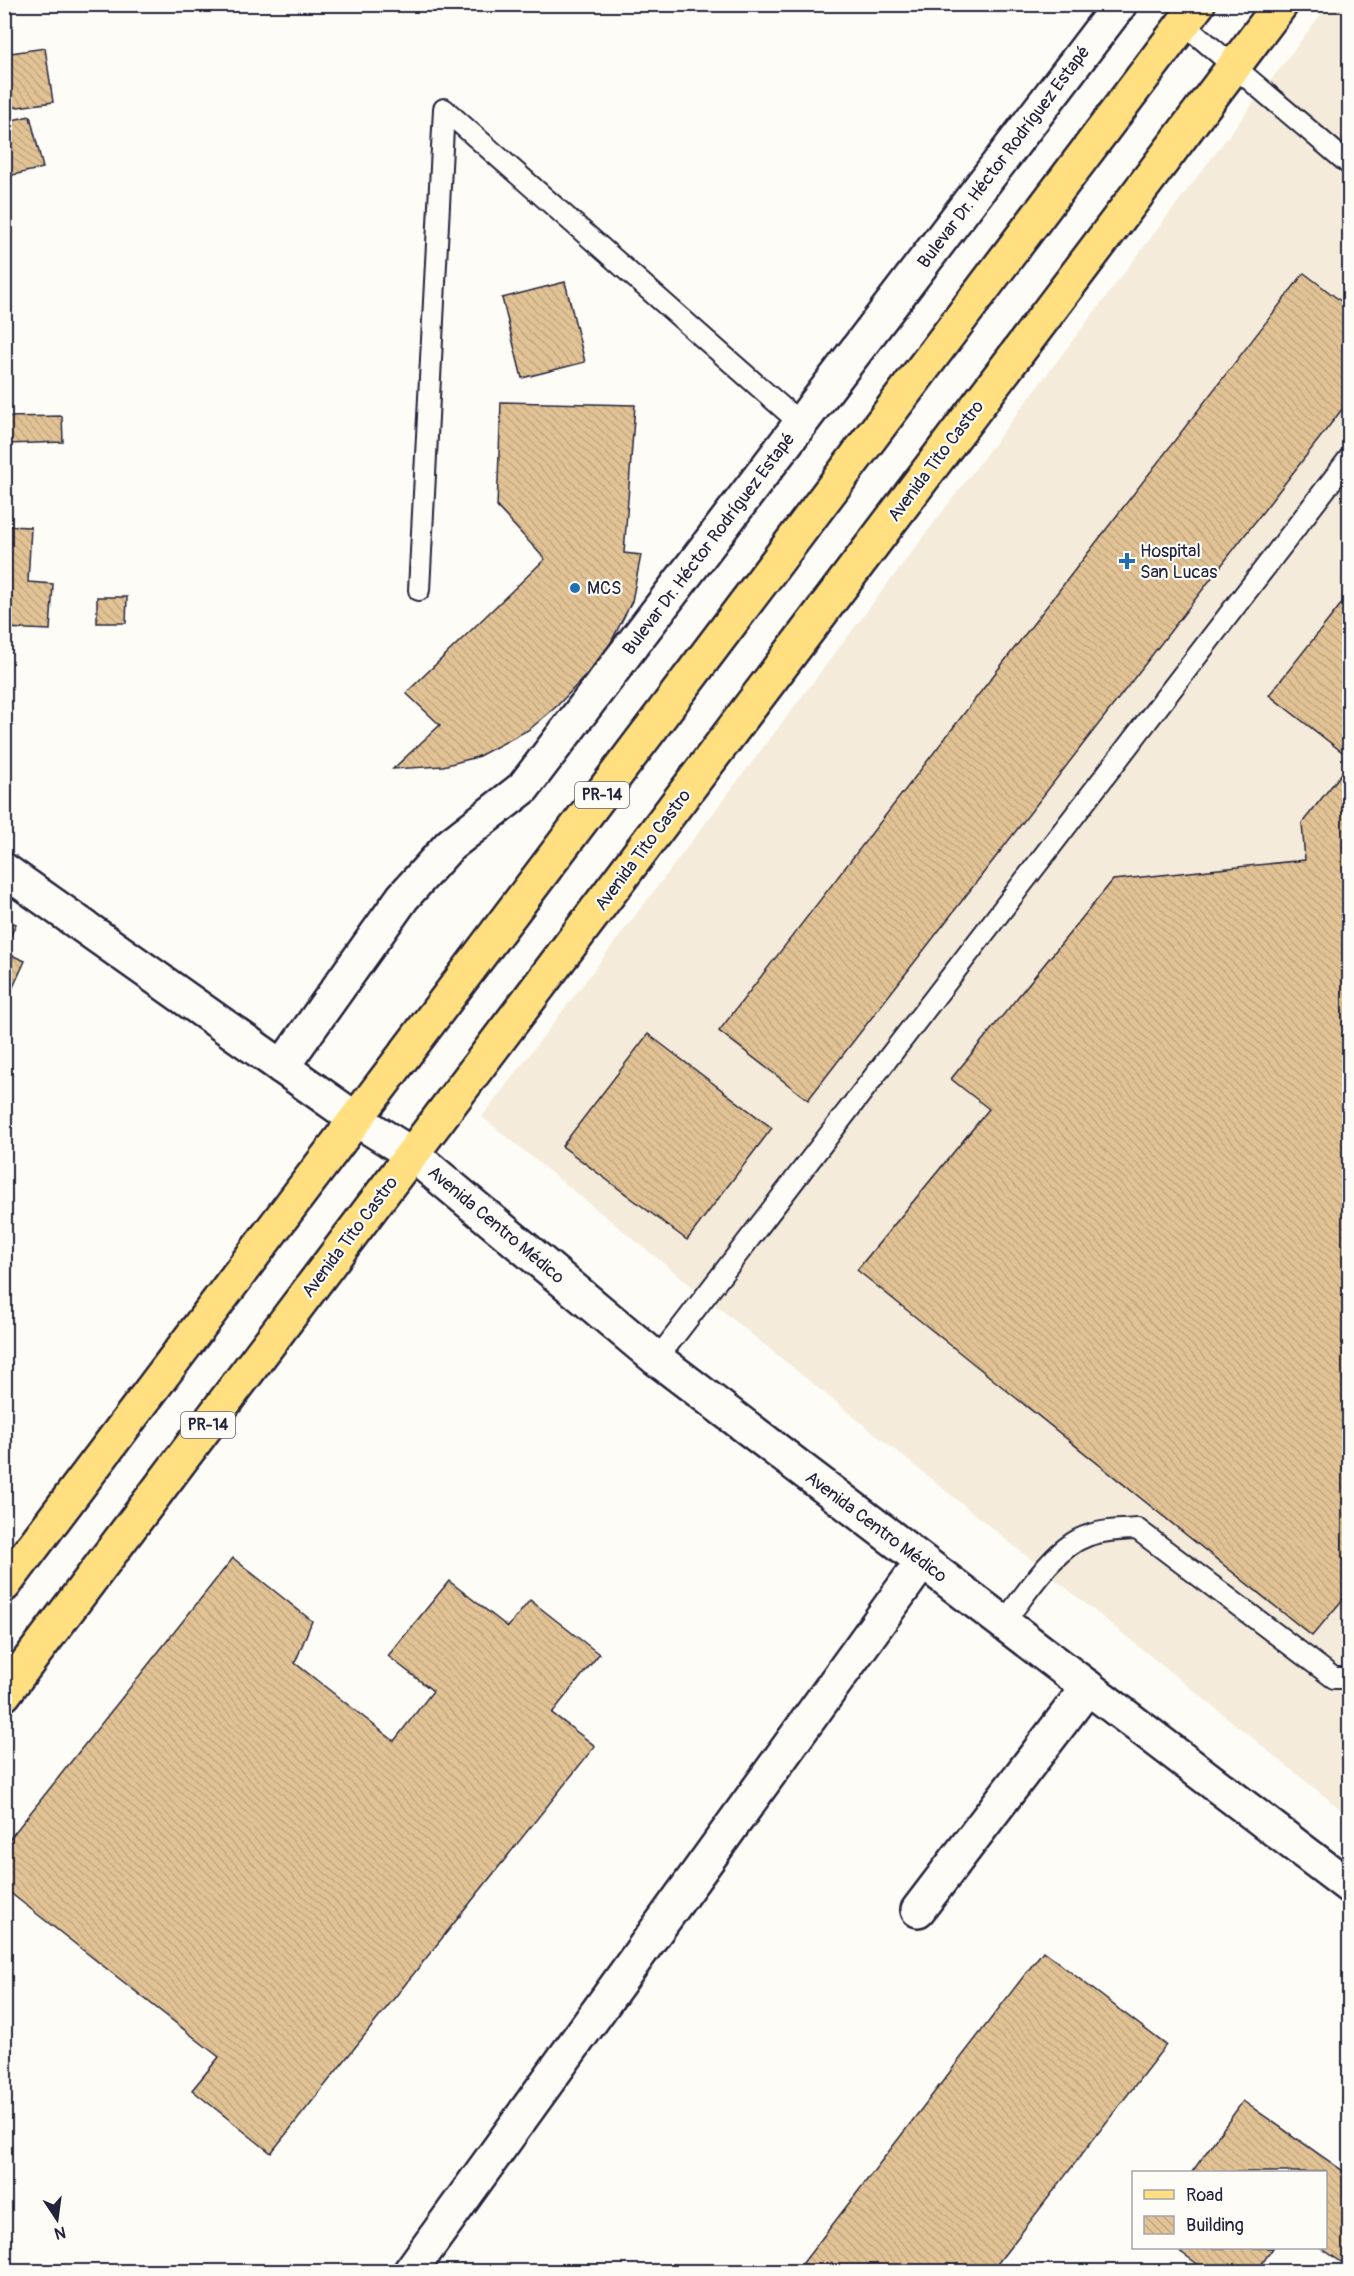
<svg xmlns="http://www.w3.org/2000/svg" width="1354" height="2276" viewBox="0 0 1354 2276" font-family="Pangolin,sans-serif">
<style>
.built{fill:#f5ebda}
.building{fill:url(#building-back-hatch);stroke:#22223b;stroke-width:1.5}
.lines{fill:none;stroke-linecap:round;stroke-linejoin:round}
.lane-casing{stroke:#22223b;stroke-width:24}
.street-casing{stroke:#22223b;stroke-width:38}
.primary-casing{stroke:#22223b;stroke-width:38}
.lane{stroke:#fdfcf7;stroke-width:20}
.street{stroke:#fdfcf7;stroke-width:33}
.primary{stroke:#ffdf80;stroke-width:33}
.poi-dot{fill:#1f6fb2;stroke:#fdfcf7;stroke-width:2}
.labels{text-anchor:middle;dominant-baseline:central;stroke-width:4.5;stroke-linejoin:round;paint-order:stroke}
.shield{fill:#fdfcf7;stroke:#646373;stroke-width:1.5}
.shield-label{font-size:16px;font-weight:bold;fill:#22223b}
.street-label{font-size:18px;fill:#22223b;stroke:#fdfcf7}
.poi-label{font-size:18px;fill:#22223b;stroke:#fdfcf7;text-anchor:start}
</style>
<defs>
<pattern id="building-back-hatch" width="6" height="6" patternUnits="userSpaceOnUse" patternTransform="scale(1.5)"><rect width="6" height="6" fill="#e2c395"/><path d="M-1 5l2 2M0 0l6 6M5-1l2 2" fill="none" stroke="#c2a781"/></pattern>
</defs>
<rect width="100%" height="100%" fill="#fdfcf7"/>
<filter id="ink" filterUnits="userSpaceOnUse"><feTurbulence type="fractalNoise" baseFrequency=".0167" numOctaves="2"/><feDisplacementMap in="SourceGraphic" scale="12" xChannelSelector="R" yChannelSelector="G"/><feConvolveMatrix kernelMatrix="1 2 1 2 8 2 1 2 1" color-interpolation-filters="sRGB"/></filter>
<g filter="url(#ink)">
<path class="built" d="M1328,5H1349V1816L482,1117Z"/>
<g class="building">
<path d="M45,48L53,102L4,109V54Z"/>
<path d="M30,116L43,168L4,177V122Z"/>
<path d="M1304,273L1350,308V399L808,1100L719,1031Z"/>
<path d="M565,282L585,362L522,378L502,298Z"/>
<path d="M501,402L635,405L624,553L641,555L632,601L604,656L557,706L530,729L477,757L443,766L393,769L440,725L406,693L545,559L497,507Z"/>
<path d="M62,416L63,442L7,444V417Z"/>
<path d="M4,526L31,527L28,582L53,584L50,630L4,628Z"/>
<path d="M1350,593V758L1269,695Z"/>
<path d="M97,597H127L126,623H97Z"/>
<path d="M1350,763V1591L1312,1636L857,1270L989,1109L951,1079L1113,880L1305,860L1302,823Z"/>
<path d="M4,919L16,924L4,950Z"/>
<path d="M4,952L25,961L8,998L4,997Z"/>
<path d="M648,1034L772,1128L687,1240L562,1146Z"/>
<path d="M233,1558L312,1621L295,1663L394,1741L433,1691L388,1656L449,1581L508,1627L530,1600L599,1654L552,1713L595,1746L271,2153L192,2090L219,2057L4,1888V1846Z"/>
<path d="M1043,1951L1166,2045L991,2272H796Z"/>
<path d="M1243,2101L1350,2176V2268L1321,2248H1326V2172H1192Z"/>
<path d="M1175,2248H1273L1256,2272H1209Z"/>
</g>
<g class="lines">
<defs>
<g id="lane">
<path d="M1184,24L1350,165"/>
<path d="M419,590L444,109L801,424"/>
<path d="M657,1359L1350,457"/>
<path d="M1003,1623C1025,1596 1054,1547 1087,1536C1103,1530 1120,1530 1137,1529L1334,1678H1350"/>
</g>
<g id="street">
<path d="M4,870L357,1120L413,1155L657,1359L1350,1887"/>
<path d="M282,1067L403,897L450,845L523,788L1120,4"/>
<path d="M918,1910L1088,1687"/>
<path d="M410,2272L922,1562"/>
</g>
<g id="primary">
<path d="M4,1585L1198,4"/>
<path d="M4,1694L1281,4"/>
</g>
</defs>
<use href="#lane" class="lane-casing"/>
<use href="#street" class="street-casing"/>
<use href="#primary" class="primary-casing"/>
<use href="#lane" class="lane"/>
<use href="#street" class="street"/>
<use href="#primary" class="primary"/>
</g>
</g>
<g class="poi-dot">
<path d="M1124 552h6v6h6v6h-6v6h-6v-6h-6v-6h6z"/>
<circle cx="575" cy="588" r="6"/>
</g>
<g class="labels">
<g class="shield">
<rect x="575" y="782" width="54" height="26" rx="4.5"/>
<rect x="181" y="1412" width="54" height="26" rx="4.5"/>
</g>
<g class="shield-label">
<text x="602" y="795">PR-14</text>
<text x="208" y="1425">PR-14</text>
</g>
<g class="street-label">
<text transform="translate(1004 157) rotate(-53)">Bulevar Dr. Héctor Rodríguez Estapé</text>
<text transform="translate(936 461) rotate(-53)">Avenida Tito Castro</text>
<text transform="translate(709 544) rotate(-53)">Bulevar Dr. Héctor Rodríguez Estapé</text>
<text transform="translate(643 850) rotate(-53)">Avenida Tito Castro</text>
<text transform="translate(496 1225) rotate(40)">Avenida Centro Médico</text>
<text transform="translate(350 1237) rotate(-53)">Avenida Tito Castro</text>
<text transform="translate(876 1527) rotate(37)">Avenida Centro Médico</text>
</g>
<g class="poi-label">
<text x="1140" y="551">Hospital<tspan x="1140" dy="21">San Lucas</tspan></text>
<text x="587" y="588">MCS</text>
</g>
</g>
<rect width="1354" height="2276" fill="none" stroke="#fdfcf7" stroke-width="24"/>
<rect x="12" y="12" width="1330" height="2252" fill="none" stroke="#22223b" stroke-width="2" filter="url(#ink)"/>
<rect x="1132" y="2171" width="195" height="78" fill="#fdfcf7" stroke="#a5a5ac" stroke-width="1.5"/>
<rect x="1144" y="2190" width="30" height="9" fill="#ffdf80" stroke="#a5a5ac" stroke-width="1.5"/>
<text x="1186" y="2201" font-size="18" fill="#22223b">Road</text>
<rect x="1144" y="2216" width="30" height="18" fill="url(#building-back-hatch)" stroke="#a5a5ac" stroke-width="1.5"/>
<text x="1186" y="2231" font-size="18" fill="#22223b">Building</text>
<g transform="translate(57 2219) rotate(167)" stroke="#fdfcf7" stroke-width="4.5" paint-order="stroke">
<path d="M0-4.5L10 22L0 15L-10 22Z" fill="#22223b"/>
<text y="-9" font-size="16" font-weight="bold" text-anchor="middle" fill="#22223b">N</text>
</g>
</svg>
